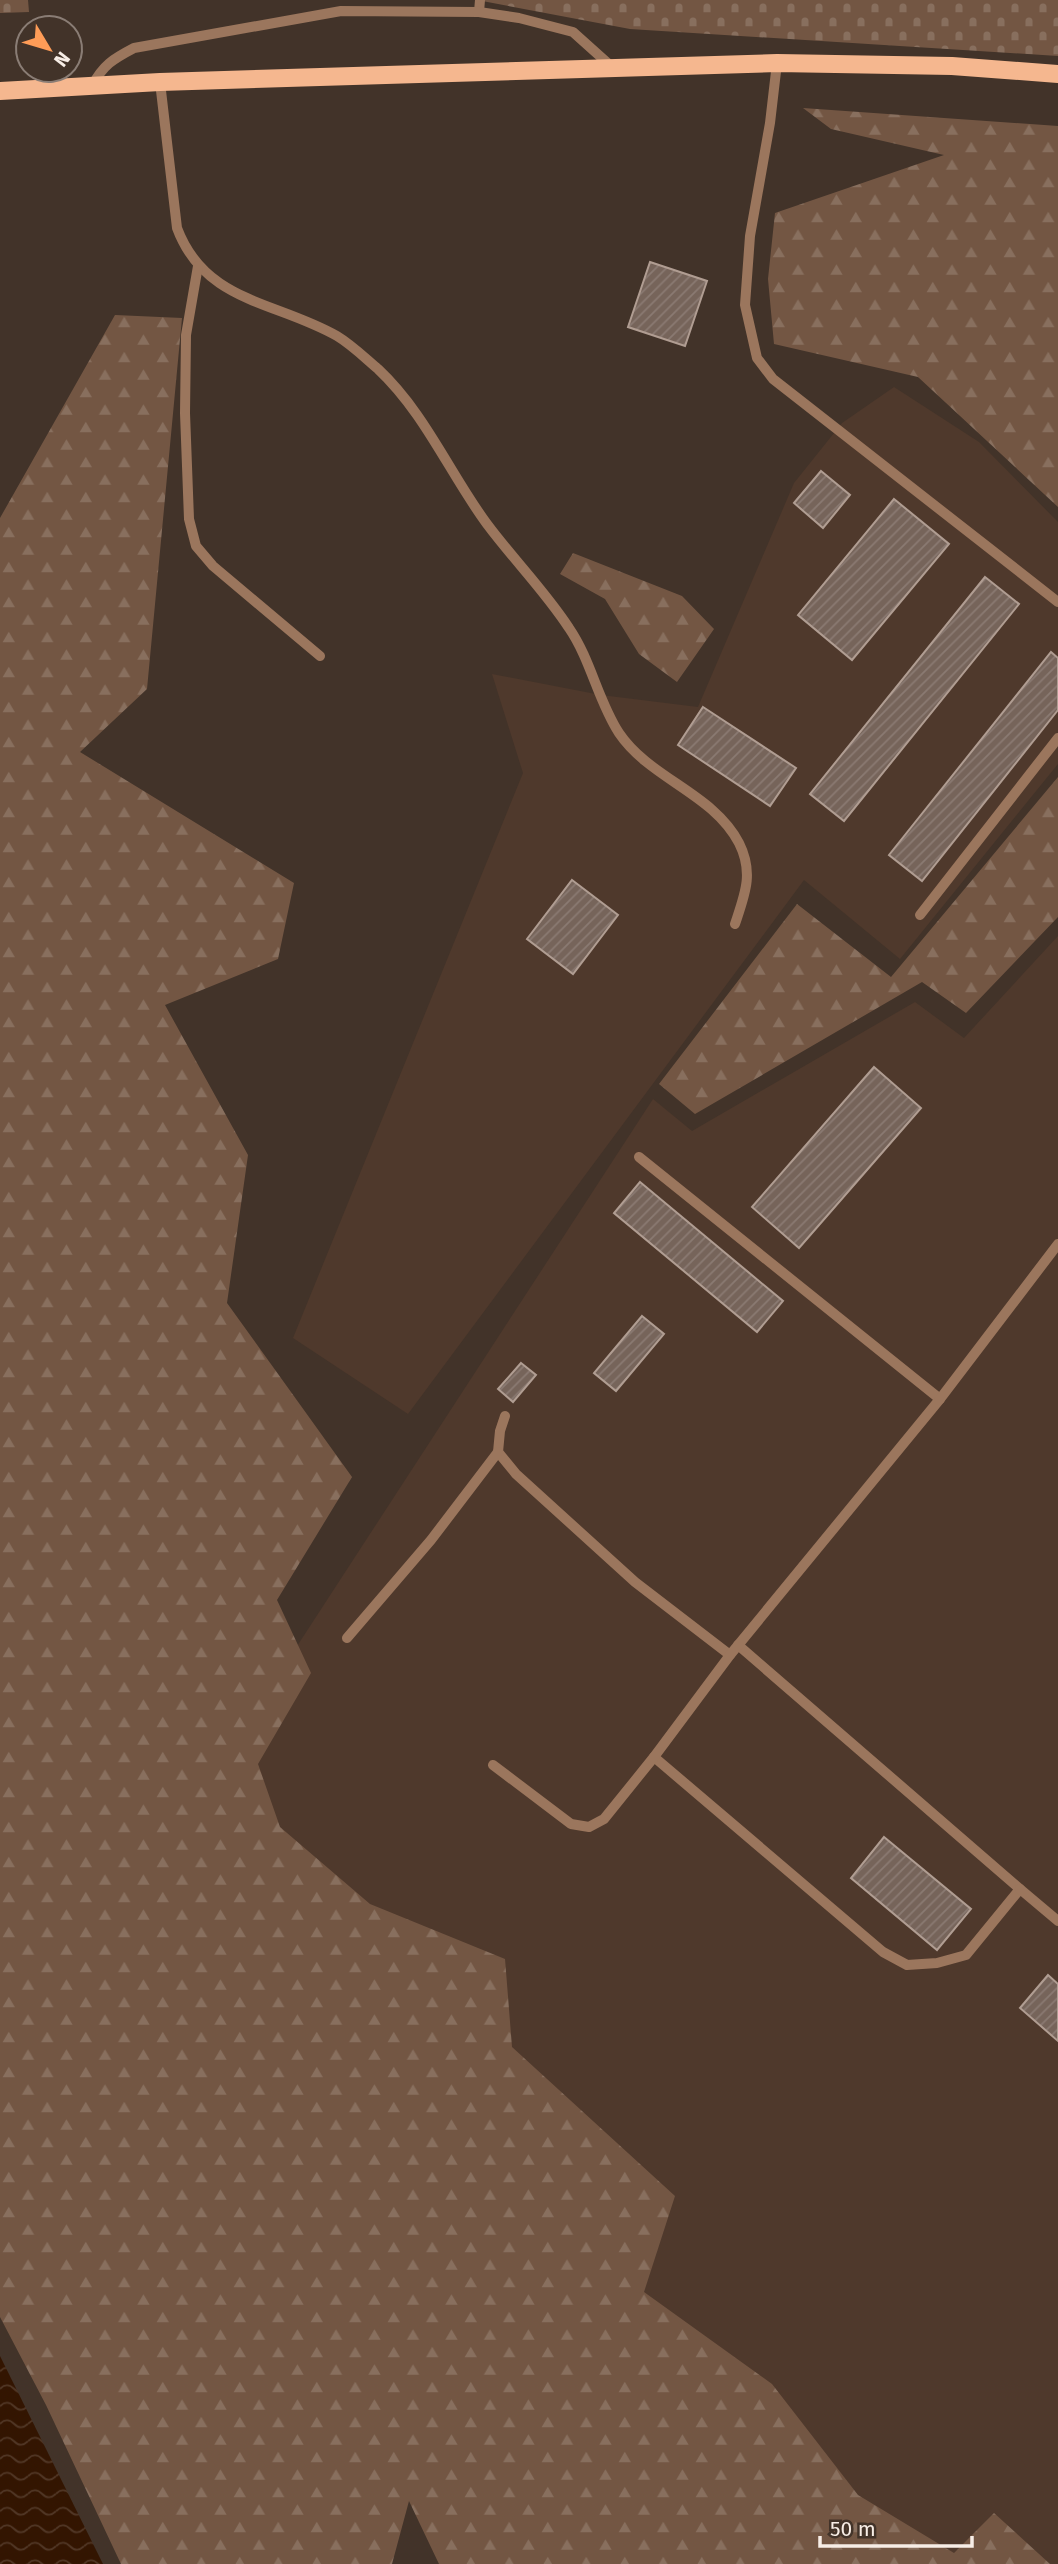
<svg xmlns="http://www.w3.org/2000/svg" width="1058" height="2564" viewBox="0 0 1058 2564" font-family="'Fira Sans',sans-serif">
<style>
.built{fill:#4f392c}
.forest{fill:url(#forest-firs)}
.cemetery{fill:url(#cemetery-stones)}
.water{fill:url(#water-waves)}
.building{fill:url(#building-hatch);stroke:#b09d92;stroke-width:2}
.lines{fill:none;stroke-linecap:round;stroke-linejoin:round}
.lane{stroke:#9b765d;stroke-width:10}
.primary{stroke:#f5b78f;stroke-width:18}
</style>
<defs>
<pattern id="forest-firs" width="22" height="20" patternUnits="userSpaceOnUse" patternTransform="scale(1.75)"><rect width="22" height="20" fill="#735643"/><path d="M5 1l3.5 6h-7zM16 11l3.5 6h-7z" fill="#886f5e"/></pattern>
<pattern id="cemetery-stones" width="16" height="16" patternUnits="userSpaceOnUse" patternTransform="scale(1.75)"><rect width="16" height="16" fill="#735643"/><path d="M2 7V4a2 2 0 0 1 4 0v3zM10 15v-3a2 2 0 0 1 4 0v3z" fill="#886f5e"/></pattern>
<pattern id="water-waves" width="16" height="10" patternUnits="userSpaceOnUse" patternTransform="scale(1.75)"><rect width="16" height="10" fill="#331501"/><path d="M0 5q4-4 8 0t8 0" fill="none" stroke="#513726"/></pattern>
<pattern id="building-hatch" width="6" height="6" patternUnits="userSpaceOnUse" patternTransform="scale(1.75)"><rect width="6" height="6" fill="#76645a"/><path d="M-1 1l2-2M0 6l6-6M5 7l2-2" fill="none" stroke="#8a7a72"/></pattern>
</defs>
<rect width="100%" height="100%" fill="#423329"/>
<g class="built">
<path d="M894,387L979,442L1058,522V764L900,959L804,880L408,1414L293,1338L523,773L492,674L601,695L698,707L794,483L842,423Z"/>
<path d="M1058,936V2564H753L226,2158L245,1726L653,1099L692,1131L915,1002L964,1038Z"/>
</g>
<g class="forest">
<path d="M803,108L1058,126V507L918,377L774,344L768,279L775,213L944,155L831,129Z"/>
<path d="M115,315L182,318L147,689L80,752L294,883L278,959L165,1005L248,1155L227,1303L352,1477L277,1600L311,1673L258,1764L280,1827L370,1904L505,1959L512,2047L675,2196L644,2292L772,2384L858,2495L954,2553L994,2513L1050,2564H439L409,2501L392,2564H121L46,2405L0,2317V518Z"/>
<path d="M573,553L682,596L714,629L677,682L639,654L605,599L560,574Z"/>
<path d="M1058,777V917L966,1013L922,982L695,1114L659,1084L797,904L891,977Z"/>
</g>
<g class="cemetery">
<path d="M0,0H28L29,12L0,13Z"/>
<path d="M477,0H1058V56L630,29Z"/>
</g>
<path class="water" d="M0,2356L103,2564H0Z"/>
<g class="building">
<path d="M650,262L707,281L685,346L628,327Z"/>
<path d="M821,471L850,495L823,528L794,503Z"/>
<path d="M894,499L949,544L852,660L798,615Z"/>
<path d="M985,577L1019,604L844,821L810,794Z"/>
<path d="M1051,652L1058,658V710L922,881L889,855Z"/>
<path d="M703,707L796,768L770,806L678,745Z"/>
<path d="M572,880L618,915L573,974L527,939Z"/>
<path d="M874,1067L921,1108L799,1248L752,1207Z"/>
<path d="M640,1182L783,1301L757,1332L614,1213Z"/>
<path d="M642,1316L664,1334L616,1391L594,1373Z"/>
<path d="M521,1363L536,1375L513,1402L498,1389Z"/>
<path d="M884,1837L971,1909L937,1950L851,1878Z"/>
<path d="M1048,1975L1058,1984V2041L1020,2008Z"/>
</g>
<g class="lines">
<g class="lane">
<path d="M479,12L480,0"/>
<path d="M777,63L770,123L750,236L745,305L757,358L773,379L1058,602"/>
<path d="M160,82L177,228C205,303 276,301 337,336C352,345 365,358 378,369C425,413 450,474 487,524C513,559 545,591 569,628C591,660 598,701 619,733C650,779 713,793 739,843C754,873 745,894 735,924"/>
<path d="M92,86C103,65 113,59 134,48L341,11L479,12L519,18L573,32L612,67"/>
<path d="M198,266L186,335L185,413L189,519L196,546L213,566L320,656"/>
<path d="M920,915L1058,738"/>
<path d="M639,1157L940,1399"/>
<path d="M505,1416L500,1431L498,1452L516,1474L635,1582L730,1655"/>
<path d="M347,1638L431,1540L498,1452"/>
<path d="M654,1757L883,1952L907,1965L937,1963L966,1955L1020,1889L738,1645"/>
<path d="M493,1765L571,1824L589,1827L604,1819L654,1757L730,1655L940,1399L1058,1244"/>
<path d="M1020,1889L1058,1921"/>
</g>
<path class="primary" d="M0,91L160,82L777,63L952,66L1058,74"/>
</g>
<g transform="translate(49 49) rotate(128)"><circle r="33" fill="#423329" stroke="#8a7d75" stroke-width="2"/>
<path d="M0-5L12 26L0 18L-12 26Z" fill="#fe9c57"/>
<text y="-10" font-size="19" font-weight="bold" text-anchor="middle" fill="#f7ede6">N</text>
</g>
<path d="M820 2536v10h152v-10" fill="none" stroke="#f7ede6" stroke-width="3.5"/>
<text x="830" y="2536" font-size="21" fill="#f7ede6" stroke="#423329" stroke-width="5" paint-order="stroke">50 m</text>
</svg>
